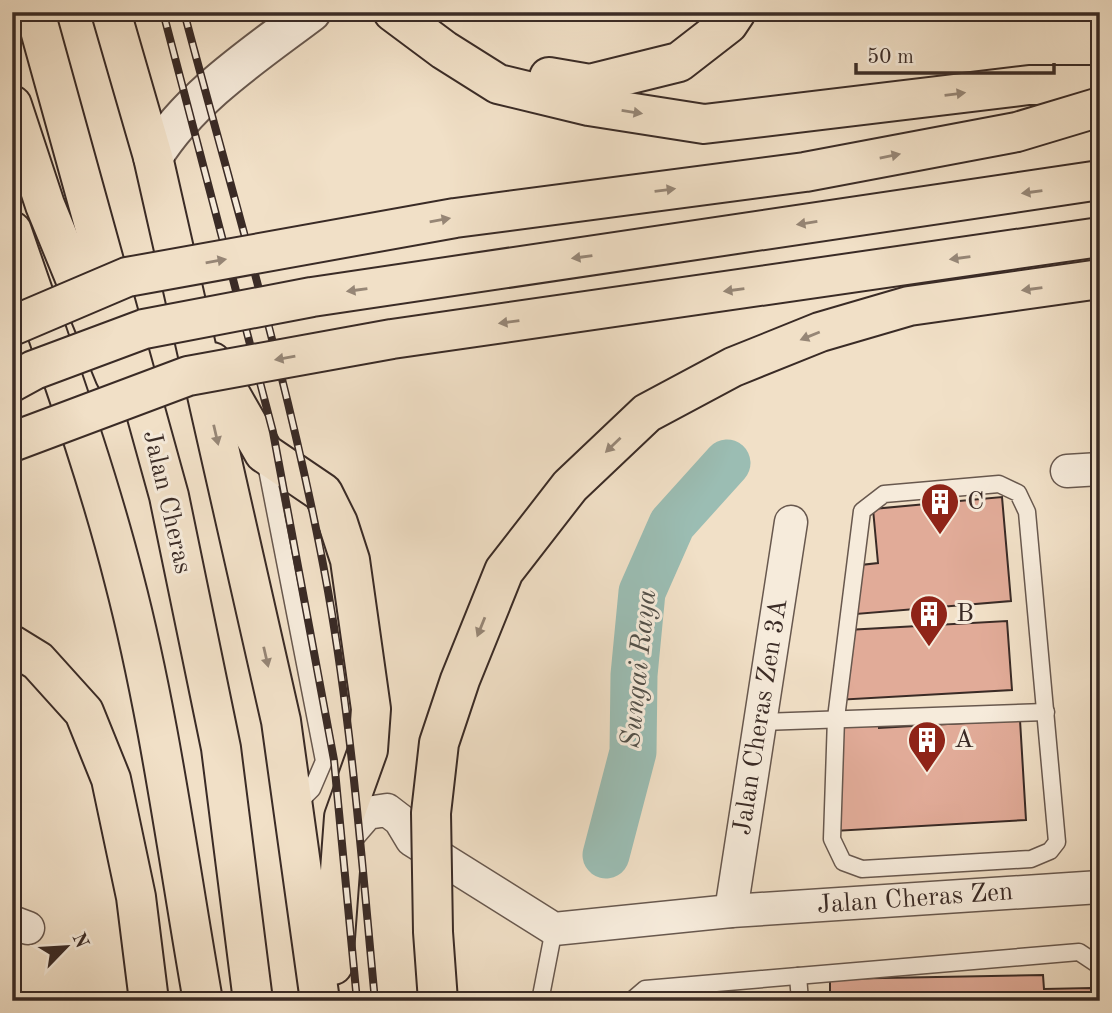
<svg xmlns="http://www.w3.org/2000/svg" width="1112" height="1013" viewBox="0 0 1112 1013" font-family="'Old Standard TT',serif">
<style>
.lines{fill:none;stroke-linecap:round;stroke-linejoin:round}
.river{stroke:#9bbdb3;stroke-width:47}
.building{fill:#e1ab98;stroke:#3a2b26;stroke-width:2}
.service-casing{stroke:#68584e;stroke-width:19}
.minor-casing{stroke:#68584e;stroke-width:35}
.tertiary-casing{stroke:#68584e;stroke-width:42}
.trunk-casing{stroke:#3a2b26;stroke-width:42}
.motorway-casing{stroke:#3a2b26;stroke-width:42}
.service{stroke:#f6ebdb;stroke-width:16}
.minor{stroke:#f6ebdb;stroke-width:32}
.tertiary{stroke:#f6ebdb;stroke-width:38}
.trunk{stroke:#f1e0c7;stroke-width:38}
.motorway{stroke:#f1e0c7;stroke-width:38}
.rail-casing{stroke:#3a2b26;stroke-width:8}
.rail{stroke:#f6ebdb;stroke-width:5;stroke-dasharray:16;stroke-linecap:butt}
.motorway-bridge-casing{stroke:#3a2b26;stroke-width:42;stroke-linecap:butt}
.motorway-bridge{stroke:#f1e0c7;stroke-width:38}
.oneway{fill:#968676}
.labels{text-anchor:middle;dominant-baseline:central;stroke-width:6;stroke-linejoin:round;paint-order:stroke}
.street-label{font-size:26px;fill:#3a2b26;stroke:#f6ebdb}
.poi-label{font-size:26px;fill:#3a2b26;stroke:#f6ebdb;text-anchor:start}
.water-label{font-size:28px;font-style:italic;fill:#525049;stroke:#f6ebdb}
</style>
<rect width="100%" height="100%" fill="#f1e0c7"/>
<filter id="stains"><feTurbulence type="fractalNoise" baseFrequency=".00286" numOctaves="4"/><feColorMatrix values="0 0 0 0 .2 0 0 0 0 .09 0 0 0 0 .02 0 0 0 .5 -.17"/></filter>
<radialGradient id="worn" r=".72"><stop offset=".6" stop-color="#630" stop-opacity="0"/><stop offset="1" stop-color="#630" stop-opacity=".3"/></radialGradient>
<g class="lines">
<path class="river" d="M606,855L633,752L634,675L642,592L672,524L727,463"/>
</g>
<g class="building">
<path d="M1002,497L1011,601L856,614L852,566L878,563L873,509Z"/>
<path d="M1007,621L1012,690L836,700L834,666L849,665L847,630Z"/>
<path d="M879,717V728L1020,720L1026,820L834,831L828,720Z"/>
<path d="M1043,975L1044,989L1091,988V1001H830V979Z"/>
</g>
<g class="lines">
<defs>
<g id="service">
<path d="M265,459L324,761L312,789L297,804"/>
<path d="M999,484L1018,493L1027,512L1057,842L1050,851L1031,859L862,869L843,862L832,839L836,718L862,511L884,494Z"/>
<path d="M760,722L1046,712"/>
<path d="M798,976L800,1001"/>
<path d="M540,1001L554,929"/>
<path d="M631,1001L645,989L1079,952L1100,966"/>
</g>
<g id="minor">
<path d="M1067,471L1100,469"/>
<path d="M341,843L367,813L387,810L400,820L412,840L554,929L731,911L1100,887"/>
<path d="M731,911L791,522"/>
<path d="M12,922L28,928"/>
</g>
<path id="tertiary" d="M153,157C191,96 254,55 311,12"/>
<g id="trunk">
<path d="M35,12L169,496L221,748L253,1001"/>
<path d="M111,12L153,157L281,721L320,1001"/>
<path d="M12,105L45,205L115,376"/>
<path d="M212,362L264,453L323,493L338,523L350,560L371,709L368,750L344,817L333,965"/>
</g>
<g id="motorway">
<path d="M393,12L444,50L498,84L589,106L704,124L1029,85H1100"/>
<path d="M549,77L590,84L679,62L728,24L736,12"/>
<path d="M12,231C51,346 94,461 124,579C160,717 178,860 203,1001"/>
<path d="M12,645L38,661L84,712L111,779L136,897L149,1001"/>
</g>
</defs>
<use href="#service" class="service-casing"/>
<use href="#minor" class="minor-casing"/>
<use href="#tertiary" class="tertiary-casing"/>
<use href="#trunk" class="trunk-casing"/>
<use href="#motorway" class="motorway-casing"/>
<use href="#service" class="service"/>
<use href="#minor" class="minor"/>
<use href="#tertiary" class="tertiary"/>
<use href="#trunk" class="trunk"/>
<use href="#motorway" class="motorway"/>
<defs>
<g id="rail">
<path d="M163,12L273,432L334,760L357,1001"/>
<path d="M184,12C235,204 293,396 328,591C352,727 362,864 375,1001"/>
</g>
</defs>
<use href="#rail" class="rail-casing"/>
<use href="#rail" class="rail"/>
<defs>
<g id="motorway-bridge">
<path d="M12,326L127,277L455,218L805,172L1017,132L1100,107"/>
<path d="M12,382L34,370L144,329L312,297L1100,180"/>
<path d="M12,442L188,376L392,339L1100,237"/>
<path d="M438,1001L433,932L431,813L439,743L460,680L504,571L570,486L647,413L733,367L820,332L909,306L1100,279"/>
</g>
</defs>
<use href="#motorway-bridge" class="motorway-bridge-casing"/>
<use href="#motorway-bridge" class="motorway-bridge"/>
</g>
<defs><path id="oneway-solid" d="M-6-.8H1V-3.2L6.5 0L1 3.2V.8H-6Z" transform="scale(1.75)"/></defs>
<g class="oneway">
<use href="#oneway-solid" transform="translate(955 94) rotate(-7)"/>
<use href="#oneway-solid" transform="translate(632 112) rotate(9)"/>
<use href="#oneway-solid" transform="translate(890 156) rotate(-11)"/>
<use href="#oneway-solid" transform="translate(665 190) rotate(-7)"/>
<use href="#oneway-solid" transform="translate(1032 192) rotate(172)"/>
<use href="#oneway-solid" transform="translate(440 220) rotate(-10)"/>
<use href="#oneway-solid" transform="translate(807 223) rotate(171)"/>
<use href="#oneway-solid" transform="translate(582 257) rotate(172)"/>
<use href="#oneway-solid" transform="translate(960 258) rotate(172)"/>
<use href="#oneway-solid" transform="translate(216 261) rotate(-10)"/>
<use href="#oneway-solid" transform="translate(1032 289) rotate(172)"/>
<use href="#oneway-solid" transform="translate(357 290) rotate(172)"/>
<use href="#oneway-solid" transform="translate(734 290) rotate(172)"/>
<use href="#oneway-solid" transform="translate(509 322) rotate(172)"/>
<use href="#oneway-solid" transform="translate(810 336) rotate(158)"/>
<use href="#oneway-solid" transform="translate(285 358) rotate(170)"/>
<use href="#oneway-solid" transform="translate(216 435) rotate(77)"/>
<use href="#oneway-solid" transform="translate(613 445) rotate(136)"/>
<use href="#oneway-solid" transform="translate(481 627) rotate(112)"/>
<use href="#oneway-solid" transform="translate(266 657) rotate(77)"/>
</g>
<defs>
<symbol id="building-pin" viewBox="-11 -11 22 30"><path d="M0 17L-7.5 6A9.5 9.5 0 1 1 7.5 6Z" fill="#8f2418" stroke="#f6ebdb"/><path d="M-4-6H4V6H1V3H-1V6H-4ZM-2.5-4.3h1.7v1.8h-1.7ZM.8-4.3h1.7v1.8H.8ZM-2.5-1h1.7V.8h-1.7ZM.8-1h1.7V.8H.8Z" fill="#fff"/></symbol>
</defs>
<g fill-rule="evenodd">
<use href="#building-pin" x="918" y="480" width="44" height="60"/>
<use href="#building-pin" x="907" y="592" width="44" height="60"/>
<use href="#building-pin" x="905" y="718" width="44" height="60"/>
</g>
<g class="labels">
<g class="street-label">
<text transform="translate(167 502) rotate(77)">Jalan Cheras</text>
<text transform="translate(761 717) rotate(-81)">Jalan Cheras Zen 3A</text>
<text transform="translate(915 899) rotate(-4)">Jalan Cheras Zen</text>
</g>
<g class="poi-label">
<text x="967" y="502">C</text>
<text x="956" y="614">B</text>
<text x="954" y="740">A</text>
</g>
<g class="water-label">
<text transform="translate(640 669) rotate(-84)">Sungai Raya</text>
</g>
</g>
<rect width="1112" height="1013" fill="none" stroke="#f1e0c7" stroke-width="42"/>
<rect x="14" y="14" width="1084" height="985" fill="none" stroke="#3a2b26" stroke-width="3.5"/>
<rect x="21" y="21" width="1070" height="971" fill="none" stroke="#3a2b26" stroke-width="2"/>
<g transform="translate(66 947) rotate(65)" stroke="#f6ebdb" stroke-width="5" paint-order="stroke">
<path d="M0-5L12 26L0 18L-12 26Z" fill="#3a2b26"/>
<text y="-10" font-size="19" font-weight="bold" text-anchor="middle" fill="#3a2b26">N</text>
</g>
<path d="M856 63v10h198v-10" fill="none" stroke="#3a2b26" stroke-width="3.5"/>
<text x="867" y="63" font-size="21" fill="#3a2b26" stroke="#f6ebdb" stroke-width="5" paint-order="stroke">50 m</text>
<rect width="100%" height="100%" filter="url(#stains)"/>
<rect width="100%" height="100%" fill="url(#worn)"/>
</svg>
